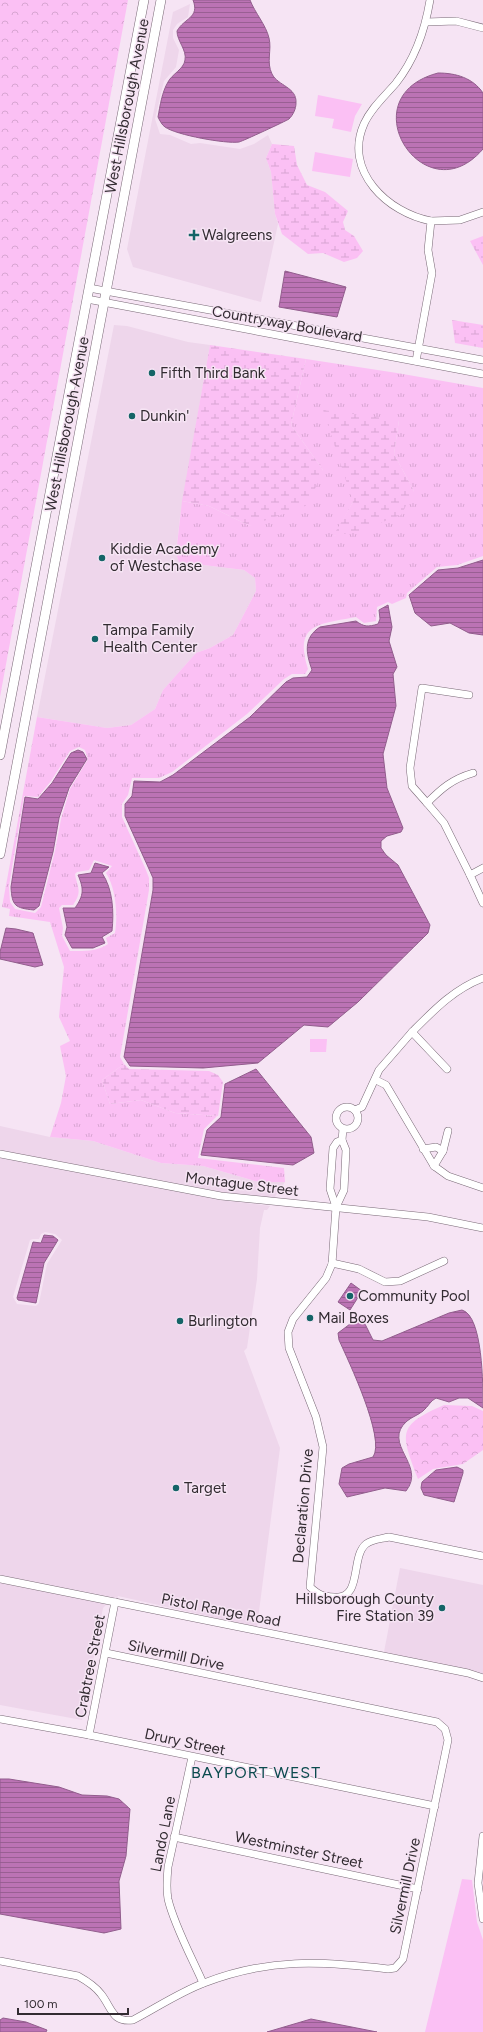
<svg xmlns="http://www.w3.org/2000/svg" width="483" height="2032" viewBox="0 0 483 2032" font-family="Figtree,sans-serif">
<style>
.built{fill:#eed6eb;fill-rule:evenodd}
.grass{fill:url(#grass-tufts);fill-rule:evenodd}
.forest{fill:url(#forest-crowns)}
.wetland{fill:url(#wetland-marsh)}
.park{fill:#fbc0f4}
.water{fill:url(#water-rules);stroke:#925d8d}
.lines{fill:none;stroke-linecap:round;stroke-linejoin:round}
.minor-casing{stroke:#796976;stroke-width:8}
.major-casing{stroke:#796976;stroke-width:10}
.minor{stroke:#fff;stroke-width:7}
.major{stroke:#fff;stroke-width:9}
.poi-dot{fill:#146467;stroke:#f6e4f4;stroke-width:1.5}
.labels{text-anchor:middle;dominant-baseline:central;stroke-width:3;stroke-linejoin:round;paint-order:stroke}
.street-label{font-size:15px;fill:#322b31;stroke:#f6e4f4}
.poi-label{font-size:15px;fill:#322b31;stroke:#f6e4f4;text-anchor:start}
.neighbourhood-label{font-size:16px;letter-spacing:1px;fill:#0b4b4e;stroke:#f6e4f4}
</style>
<defs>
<pattern id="grass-tufts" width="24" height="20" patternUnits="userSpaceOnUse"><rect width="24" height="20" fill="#fbc0f4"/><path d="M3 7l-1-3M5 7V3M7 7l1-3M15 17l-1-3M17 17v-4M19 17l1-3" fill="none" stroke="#d8a5d2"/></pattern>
<pattern id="forest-crowns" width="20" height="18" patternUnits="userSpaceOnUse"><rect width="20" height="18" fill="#fbc0f4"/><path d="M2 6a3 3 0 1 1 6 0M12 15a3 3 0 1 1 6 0" fill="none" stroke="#d8a5d2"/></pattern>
<pattern id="wetland-marsh" width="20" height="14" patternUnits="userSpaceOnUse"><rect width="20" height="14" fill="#fbc0f4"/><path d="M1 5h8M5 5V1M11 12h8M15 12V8" fill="none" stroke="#d8a5d2"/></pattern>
<pattern id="water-rules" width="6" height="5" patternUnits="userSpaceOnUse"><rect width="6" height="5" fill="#bb73b4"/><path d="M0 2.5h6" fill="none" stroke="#995f93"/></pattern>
</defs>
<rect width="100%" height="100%" fill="#f6e4f4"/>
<g class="built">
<path d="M190,4L188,17L177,24L173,30V38L179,50L176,67L164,81L155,119L160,134L170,135L191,144L200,143L240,149L254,144L268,135L272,144L266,158L271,172L275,214L278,224L261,302L133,267L127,249L173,12Z"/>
<path d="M114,325L127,326L188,342L210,345L180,517L176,554L179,562L244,570L255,578L256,591L233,635L210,648L196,653L163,690L155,709L131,725L107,728L37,717Z"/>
<path d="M0,1126L50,1137L93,1141L161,1163L203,1166L259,1182H285L274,1198L222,1192L0,1150Z"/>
<path d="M0,1158L220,1200L270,1206L267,1210H264L260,1228L257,1279L247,1348L244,1351L280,1448L257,1627L118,1596L117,1598L0,1575ZM45,1232L55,1234L62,1240L47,1264L39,1303L36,1306L17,1304L13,1297L30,1240L33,1239H39L41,1234Z"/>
<path d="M400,1568L483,1585V1674L384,1652Z"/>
<path d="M0,1583L107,1604L103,1608L82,1720L0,1705Z"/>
</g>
<path class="grass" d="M306,359L397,373L483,388V556L457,565L437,567L407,593L406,598L392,604L388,602L377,607L376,621L364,623L356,617C320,624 293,623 308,669L305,674H292L284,679L247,714L172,772L159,778H132L128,795L122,804V817L146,870L149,878V890L120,1057L124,1064L102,1080L110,1104L141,1100L175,1113L217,1116L204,1129L198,1158L284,1168L285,1182H259L203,1166L161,1163L93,1141L50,1137L61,1103L66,1076L60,1046L70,1041L59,1017L64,967L50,922L9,916L10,909L2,907L37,717L107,728L131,725L155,709L163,690L196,653L210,648L233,635L256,591L255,578L244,570L179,562L176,554L182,501L209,506L250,526L323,470L291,425ZM399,420L394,454L414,491L334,536ZM79,747L85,750L88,759L70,789L61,819L55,851L41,907L35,913L15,909L10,902L9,886L24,796L38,797L51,781L70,751ZM94,860L112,866L106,873C116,888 118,915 115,933L106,938L108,944C96,952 84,951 70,951L62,936L63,928L59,908L62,905H73C83,891 77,887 75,874L77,872L89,870Z"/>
<g class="forest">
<path d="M0,0H128L0,697Z"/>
<path d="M444,1405L472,1406L483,1411V1450L463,1464L433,1469L418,1479C401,1433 396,1426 444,1405Z"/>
</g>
<g class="wetland">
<path d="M272,144L294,146L297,165L307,185L325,192L348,211L343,222L345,230L354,236L363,251L357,258L344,262L323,253L308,254L282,234L275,214L271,172L266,158Z"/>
<path d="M483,236V265L470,241Z"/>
<path d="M452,320L483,325V348L455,343Z"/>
<path d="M210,345L306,359L291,425L323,470L308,505L250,526L209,506L182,501Z"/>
<path d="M323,410L399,420L394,454L414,491L401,515L359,531L333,536L353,502Z"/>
<path d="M124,1064L129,1069L209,1071L218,1075L223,1082L218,1116L175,1113L141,1100L110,1104L102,1080Z"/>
</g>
<g class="park">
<path d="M318,95L362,104L355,116L351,132L332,128L334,119L315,116Z"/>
<path d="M315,152L353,159L350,177L312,171Z"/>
<path d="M310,1039H327L326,1052H310Z"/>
<path d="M462,1879L472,1880L477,1922L483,1940V2032H425Z"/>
</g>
<g class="water">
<path d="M193,0H250C255,13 266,25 269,38C272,50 266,62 272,74C278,86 297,87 296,103C296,109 293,115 289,119C286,121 243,141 239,142C226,144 176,135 165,127C162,125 160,121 158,117C160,106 162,92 168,82C172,74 184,69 185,60C187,50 177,41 177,31C184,18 200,18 193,0Z"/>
<path d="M438,73C456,73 473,78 483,93V149C425,217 347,97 438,73Z"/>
<path d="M285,271L346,287L337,317L279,307Z"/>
<path d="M483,560V635L469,633L450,623L431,626L415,613L409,595L438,570L458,568Z"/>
<path d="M388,605L392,627L389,641L397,667L393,674L396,706L383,754L387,788L403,828L401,832L387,836L381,841V848L386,855L398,865L430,925L428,933L358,1002L328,1027L304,1025L258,1063L203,1068L130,1066L124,1057L153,890V878L149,869L125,816V804L132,796L134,781L160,782L173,775L250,717L286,682L293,678L307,677L312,670C306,653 303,638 320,627L356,621C364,627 368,627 378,624L380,619L379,610Z"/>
<path d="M78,750L83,752L87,759L69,788L59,818L53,852L39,906L34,910C15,908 12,906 11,887L25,797L38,799L52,783L71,753Z"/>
<path d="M95,863L109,867L102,873C113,889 114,912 112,931L102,937L105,943L93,948H72L65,935L67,927L63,908H75C84,895 84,889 78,875L91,873Z"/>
<path d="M6,928L16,929L33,933L43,965L35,967L0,959V952Z"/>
<path d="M256,1069L311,1137L314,1153L293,1165L201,1155L207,1130L221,1117L225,1084Z"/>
<path d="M44,1235L53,1236L58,1240L44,1263L36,1303L18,1300L17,1298L33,1242L41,1243Z"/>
<path d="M351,1283L362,1291L350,1310L338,1302Z"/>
<path d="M462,1310C483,1316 483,1385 483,1408L468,1398H459L449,1402L436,1398C430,1401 428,1407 423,1411C418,1415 412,1417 407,1421C381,1444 427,1465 406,1491L385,1488L347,1497L339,1484L342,1468L349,1464L373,1457C386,1439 348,1360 339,1340L338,1333L350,1324L363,1320L373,1340L382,1341L449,1313Z"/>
<path d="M457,1467L463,1470V1473L454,1502L424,1495L421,1488L422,1482L436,1470Z"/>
<path d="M0,1779H9L59,1787L82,1795L107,1796L119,1799L130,1809L126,1856L119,1881L121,1929L104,1933L0,1914Z"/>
<path d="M3,2018L26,2022L47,2030L46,2032H0V2020Z"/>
<path d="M311,2019L377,2032H267Z"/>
</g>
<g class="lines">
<defs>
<g id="minor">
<path d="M426,22L456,21L483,28"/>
<path d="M431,221L460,220L483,212"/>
<path d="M89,288L483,360"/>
<path d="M87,299L483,374"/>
<path d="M416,361L432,273L428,250L431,221C388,213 343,171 364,124C371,108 385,96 396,83C415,59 425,30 430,0"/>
<path d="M469,695L422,688L410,768L412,786L427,803C441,789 452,779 473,773"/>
<path d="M427,803L444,823L470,875L483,868"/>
<path d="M470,875L483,903"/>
<path d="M447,1069L412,1032C434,1010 454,989 483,978"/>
<path d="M376,1080L386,1085L434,1166L443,1151L448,1131"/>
<circle cx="347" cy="1118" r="11"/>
<path d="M355,1110L362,1107L379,1070L412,1032"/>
<path d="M342,1140L337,1142L333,1148L330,1189L336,1207L332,1264L326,1278L293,1319L288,1332L289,1348L316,1417L323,1447L310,1587C319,1595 322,1596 334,1597C363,1600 350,1557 366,1544C372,1539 381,1539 389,1537L483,1556"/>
<path d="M423,1149L436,1147L443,1151"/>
<path d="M0,1154L221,1196L428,1217L483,1228"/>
<path d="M434,1166L448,1176L483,1188"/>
<path d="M336,1207L344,1190L346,1150L342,1140L343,1129"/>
<path d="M332,1263L359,1269L385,1282L400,1281L444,1261"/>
<path d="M0,1579L468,1673L483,1678"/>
<path d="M0,1719L89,1735L435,1806"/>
<path d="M89,1735L115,1602"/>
<path d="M192,1757L168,1867C167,1878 166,1888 168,1899C174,1925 192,1958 203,1983"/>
<path d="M483,1836L478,1883L483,1919"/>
<path d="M174,1837L418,1889"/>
<path d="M0,1961L78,1976C87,1981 95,1986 101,1994C112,2008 112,2023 133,2020C156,2008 180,1992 204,1983C268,1958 321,1961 388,1969L395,1968L403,1959L448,1740L445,1729L437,1722L106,1653"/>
</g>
<g id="major">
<path d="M0,755L144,0"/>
<path d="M0,854L161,0"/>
</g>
</defs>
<use href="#minor" class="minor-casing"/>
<use href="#major" class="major-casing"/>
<use href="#minor" class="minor"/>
<use href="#major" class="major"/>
</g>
<g class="poi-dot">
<path d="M192 229h4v4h4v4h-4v4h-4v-4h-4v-4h4z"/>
<circle cx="152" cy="373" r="4"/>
<circle cx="132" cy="416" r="4"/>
<circle cx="102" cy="558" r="4"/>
<circle cx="95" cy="639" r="4"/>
<circle cx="350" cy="1296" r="4"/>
<circle cx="310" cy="1318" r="4"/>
<circle cx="180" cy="1321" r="4"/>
<circle cx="176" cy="1488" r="4"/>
<circle cx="442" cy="1608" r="4"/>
</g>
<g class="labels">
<g class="street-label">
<text transform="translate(127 106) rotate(-79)">West Hillsborough Avenue</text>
<text transform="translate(287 324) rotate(10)">Countryway Boulevard</text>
<text transform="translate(67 424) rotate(-79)">West Hillsborough Avenue</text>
<text transform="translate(242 1184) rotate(7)">Montague Street</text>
<text transform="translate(303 1506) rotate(-85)">Declaration Drive</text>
<text transform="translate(221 1610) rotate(11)">Pistol Range Road</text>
<text transform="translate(176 1655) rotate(12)">Silvermill Drive</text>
<text transform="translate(90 1666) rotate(-79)">Crabtree Street</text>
<text transform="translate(185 1742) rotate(12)">Drury Street</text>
<text transform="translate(163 1834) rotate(-79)">Lando Lane</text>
<text transform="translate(299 1850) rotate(12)">Westminster Street</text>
<text transform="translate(405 1886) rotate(-78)">Silvermill Drive</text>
</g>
<g class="poi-label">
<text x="202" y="235">Walgreens</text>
<text x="160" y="373">Fifth Third Bank</text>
<text x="140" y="416">Dunkin'</text>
<text x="110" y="549">Kiddie Academy<tspan x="110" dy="17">of Westchase</tspan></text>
<text x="103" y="630">Tampa Family<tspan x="103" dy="17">Health Center</tspan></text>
<text x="358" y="1296">Community Pool</text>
<text x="318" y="1318">Mail Boxes</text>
<text x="188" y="1321">Burlington</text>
<text x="184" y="1488">Target</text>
<text x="434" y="1599" text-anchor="end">Hillsborough County<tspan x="434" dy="17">Fire Station 39</tspan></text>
</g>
<g class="neighbourhood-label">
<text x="256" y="1772">BAYPORT WEST</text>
</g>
</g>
<path d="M18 2008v6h110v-6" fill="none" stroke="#322b31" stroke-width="2"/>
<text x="24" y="2008" font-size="12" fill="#322b31" stroke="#f6e4f4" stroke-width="3" paint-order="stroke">100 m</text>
</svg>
